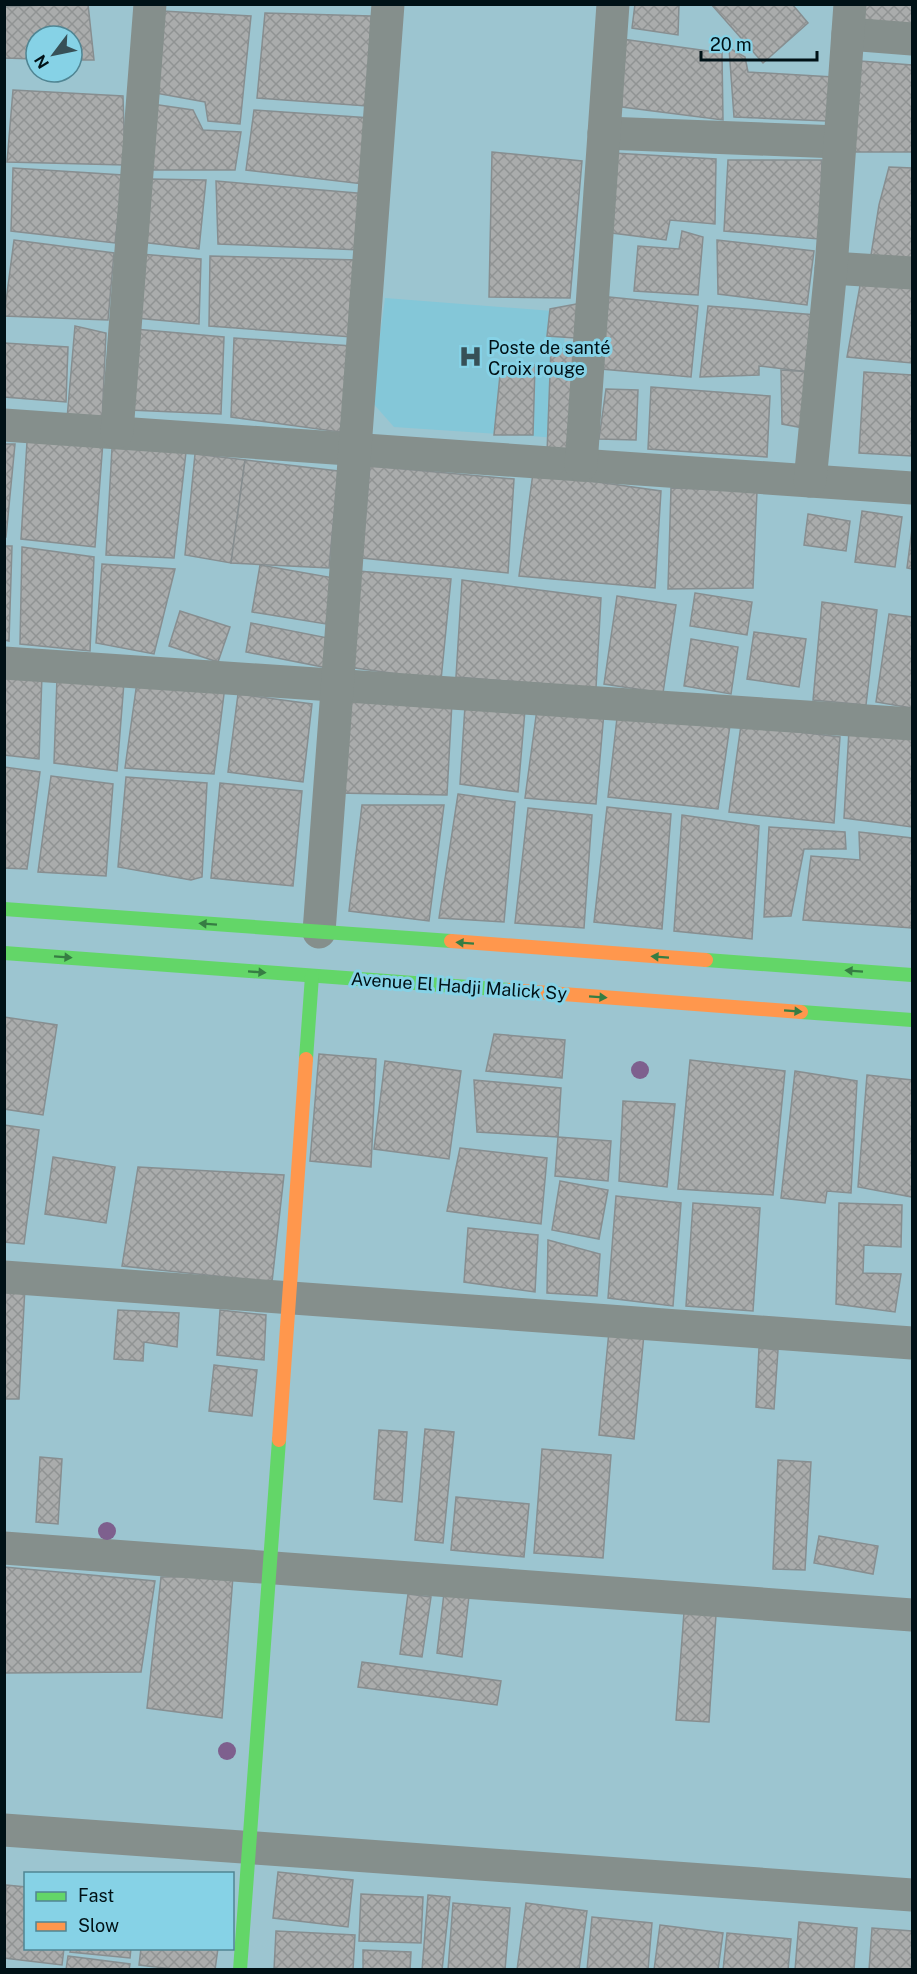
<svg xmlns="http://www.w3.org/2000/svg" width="917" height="1974" viewBox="0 0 917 1974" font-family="'Public Sans',sans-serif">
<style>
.built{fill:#84c7d8}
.building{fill:url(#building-cross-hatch);stroke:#878e90;stroke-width:1.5}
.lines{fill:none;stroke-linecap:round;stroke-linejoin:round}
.street{stroke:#858f8c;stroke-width:33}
.fast{stroke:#63d668;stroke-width:14}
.slow{stroke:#ff974d;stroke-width:14}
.tree{fill:#7e608e}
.oneway{fill:#367d43}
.labels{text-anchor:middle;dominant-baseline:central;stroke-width:6;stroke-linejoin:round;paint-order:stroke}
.poi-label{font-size:18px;fill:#001116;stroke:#86d2e6;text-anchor:start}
.street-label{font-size:18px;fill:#001116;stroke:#86d2e6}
</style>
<defs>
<pattern id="building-cross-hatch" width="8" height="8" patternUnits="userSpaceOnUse" patternTransform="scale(1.5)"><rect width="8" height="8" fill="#aaacac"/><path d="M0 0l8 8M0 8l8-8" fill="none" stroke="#909393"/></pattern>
</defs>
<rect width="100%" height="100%" fill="#9cc5d0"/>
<path class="built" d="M385,298L566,312L559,438L394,427L371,401Z"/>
<g class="building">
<path d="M63,4H88L94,60H72V36H36V59L4,58V7Z"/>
<path d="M635,4H679L678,35L632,28Z"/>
<path d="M711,4H792L808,23L763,63Z"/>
<path d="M865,4H912V28L863,23Z"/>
<path d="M162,11L251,16L240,124L208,121L205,102L155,93Z"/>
<path d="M265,13L371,16L367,106L257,98Z"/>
<path d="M622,39L722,53L723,120L622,107Z"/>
<path d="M729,48L745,57L748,72L833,77L827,121L734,117Z"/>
<path d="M860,61L912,65V152H853Z"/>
<path d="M13,90L123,96L125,165L7,162Z"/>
<path d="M152,104L193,110L203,130L241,132L235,170H148Z"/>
<path d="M254,110L371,118L363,184L246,170Z"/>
<path d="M492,152L582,161L570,298L489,297Z"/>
<path d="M613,153L716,159L715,224L670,220L666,240L612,233Z"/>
<path d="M728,160H822L819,239L724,231Z"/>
<path d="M889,167L912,168V259L871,255L879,205Z"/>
<path d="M13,168L123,175L115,243L11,231Z"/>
<path d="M149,179L206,180L199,249L141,242Z"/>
<path d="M216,181L368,194L361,250L218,244Z"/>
<path d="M682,231L703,237L698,295L634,291L638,246L679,249Z"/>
<path d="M14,240L114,253L108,320L4,316Z"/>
<path d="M717,240L814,251L807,305L718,294Z"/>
<path d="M140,254L201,259L199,324L136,318Z"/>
<path d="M210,256L358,260L352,337L209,326Z"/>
<path d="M861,280L912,284V363L847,357Z"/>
<path d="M609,297L698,306L691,377L601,369Z"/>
<path d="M582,303L575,338L547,336L550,309Z"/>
<path d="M708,306L817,315L809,372L759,366V375L700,377Z"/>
<path d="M75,326L106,333L102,421L67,419Z"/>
<path d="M134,329L224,337L221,414L129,410Z"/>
<path d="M234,338L352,346L340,432L231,417Z"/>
<path d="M4,343L68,347L66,402L4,397Z"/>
<path d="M551,347L580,351L572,454L547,453Z"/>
<path d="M501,365H535L533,435H494Z"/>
<path d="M781,370L812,372L804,428L782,424Z"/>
<path d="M864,372L912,375V456L859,453Z"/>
<path d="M651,387L770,396L767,457L648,449Z"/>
<path d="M606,389L638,390L636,440L599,439Z"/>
<path d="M103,441L95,547L21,539L27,442Z"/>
<path d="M4,444H15L6,537H4Z"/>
<path d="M112,448L186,452L174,558L106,555Z"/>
<path d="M195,454L245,460L231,563L185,555Z"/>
<path d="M245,460L338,471L329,568L231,563Z"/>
<path d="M370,466L514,479L508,573L362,558Z"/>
<path d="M533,473L661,491L655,588L519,576Z"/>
<path d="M671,488L757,491L753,588L668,589Z"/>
<path d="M862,511L902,517L895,567L855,562Z"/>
<path d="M808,514L850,521L846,551L804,545Z"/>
<path d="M912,529V569L907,568Z"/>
<path d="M4,546H12L9,641L4,640Z"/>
<path d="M22,547L94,557L90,651L20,644Z"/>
<path d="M102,564L175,569L154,654L96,643Z"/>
<path d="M260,565L334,578L326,624L252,612Z"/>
<path d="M358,571L451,579L441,680L348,667Z"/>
<path d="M462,580L601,598L596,688L456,677Z"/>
<path d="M695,593L752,602L747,635L690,626Z"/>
<path d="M617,596L676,605L663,693L604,684Z"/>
<path d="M822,602L877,610L866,705L813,700Z"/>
<path d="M180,611L230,627L218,662L169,646Z"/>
<path d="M889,614L912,617V708L876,702Z"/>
<path d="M251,623L333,639L328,668L246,652Z"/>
<path d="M754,632L806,639L799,687L747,679Z"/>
<path d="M691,639L738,647L731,694L684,686Z"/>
<path d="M4,673L42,675L39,759L4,755Z"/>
<path d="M57,678L124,682L117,771L54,763Z"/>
<path d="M137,682L225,686L214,774L125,768Z"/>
<path d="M238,694L312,704L303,782L228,772Z"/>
<path d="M349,695L452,702L447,795L336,793Z"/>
<path d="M465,706L525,710L518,792L460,784Z"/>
<path d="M537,709L604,712L596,804L525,798Z"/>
<path d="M617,718L730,725L718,809L608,797Z"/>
<path d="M741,725L840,737L834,823L729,812Z"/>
<path d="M849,730L912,738V827L844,818Z"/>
<path d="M4,767L40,772L27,869L4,868Z"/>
<path d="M51,776L113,784L106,876L38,872Z"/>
<path d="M126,777L207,783L202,877L191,880L118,867Z"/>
<path d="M220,783L302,791L293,886L211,878Z"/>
<path d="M458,794L515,802L504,922L439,918Z"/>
<path d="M362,805H444L429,921L349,911Z"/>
<path d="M607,807L671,814L662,929L594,922Z"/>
<path d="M528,808L592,815L584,928L515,923Z"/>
<path d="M682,815L759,826L752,939L674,931Z"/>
<path d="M769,827L845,832L846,849H804L791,916L764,917Z"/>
<path d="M859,832L912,838V928L803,920L811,856L860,860Z"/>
<path d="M4,1017L57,1025L43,1115L4,1109Z"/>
<path d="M494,1034L565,1040L562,1078L486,1071Z"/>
<path d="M319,1054L376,1059L371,1167L310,1161Z"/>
<path d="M690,1060L785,1071L773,1195L678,1189Z"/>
<path d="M385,1061L461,1071L449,1159L374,1149Z"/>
<path d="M795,1071L857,1081L851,1193L827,1191L825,1203L781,1198Z"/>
<path d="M867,1075L912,1080V1197L858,1187Z"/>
<path d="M474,1080L561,1088L558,1137L477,1132Z"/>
<path d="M623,1101L675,1104L667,1187L619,1181Z"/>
<path d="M4,1125L39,1130L24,1244L4,1242Z"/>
<path d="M558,1137L611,1141L608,1181L555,1176Z"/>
<path d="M460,1148L547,1158L541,1224L447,1211Z"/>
<path d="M53,1157L115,1167L106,1223L45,1214Z"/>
<path d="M138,1167L284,1175L272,1282L122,1266Z"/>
<path d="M560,1181L608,1190L599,1239L552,1230Z"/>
<path d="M616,1196L681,1203L673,1306L608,1298Z"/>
<path d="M693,1203L760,1208L753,1311L686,1306Z"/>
<path d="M839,1203L902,1205L901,1247L864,1245L863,1273L901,1274L895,1312L836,1304Z"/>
<path d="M468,1228L538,1235L535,1292L464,1282Z"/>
<path d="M548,1240L600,1254L597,1296L547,1293Z"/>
<path d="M4,1286L25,1287L19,1399H4Z"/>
<path d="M118,1310L179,1313L177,1347L144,1342L143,1361L114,1359Z"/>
<path d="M220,1310L266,1315L264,1360L217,1355Z"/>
<path d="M609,1331L644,1334L634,1439L599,1435Z"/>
<path d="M759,1348L778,1350L774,1409L756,1407Z"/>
<path d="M214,1365L257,1370L252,1416L209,1411Z"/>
<path d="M425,1429L454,1432L443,1543L415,1540Z"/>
<path d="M379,1430L407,1432L402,1502L374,1499Z"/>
<path d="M542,1449L611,1455L603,1558L534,1553Z"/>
<path d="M40,1457L62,1459L58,1524L36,1522Z"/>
<path d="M778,1460L811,1462L805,1570L773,1569Z"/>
<path d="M456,1497L529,1504L524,1557L451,1550Z"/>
<path d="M819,1536L878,1546L873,1574L814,1563Z"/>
<path d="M4,1567L155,1581L141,1672L4,1673Z"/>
<path d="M233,1576L222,1718L147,1708L161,1577Z"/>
<path d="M444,1593L469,1596L462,1657L437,1653Z"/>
<path d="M408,1594L431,1597L422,1657L400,1654Z"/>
<path d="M684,1612L716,1615L709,1722L676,1720Z"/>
<path d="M362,1662L501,1681L497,1705L358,1687Z"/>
<path d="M278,1872L353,1880L348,1927L273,1918Z"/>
<path d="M6,1885L26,1887V1948H64L62,1965L4,1958Z"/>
<path d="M361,1894L423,1897L421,1943L359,1941Z"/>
<path d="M428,1895L450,1897L442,1970H422Z"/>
<path d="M453,1903L510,1908L505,1970H448Z"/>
<path d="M526,1903L587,1911L579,1970H517Z"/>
<path d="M592,1917L652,1923L648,1970H587Z"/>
<path d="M799,1922L857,1928L854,1970H795Z"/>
<path d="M660,1925L723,1933L718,1970H654Z"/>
<path d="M872,1928L912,1931V1970H869Z"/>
<path d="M276,1931L355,1935L353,1970H274Z"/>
<path d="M727,1933L791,1939L788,1970H723Z"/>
<path d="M71,1948H131L130,1958L70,1952Z"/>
<path d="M141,1948H218L215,1970H181L139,1965Z"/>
<path d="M363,1950L411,1952L410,1970H363Z"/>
<path d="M68,1956L130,1964L129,1970H66Z"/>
</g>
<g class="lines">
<g class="street">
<path d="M848,34L912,39"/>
<path d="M604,133L839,142"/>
<path d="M831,268L912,273"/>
<path d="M4,425L912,488"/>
<path d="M117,432L150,4"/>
<path d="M581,465L613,4"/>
<path d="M810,481L831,268L850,4"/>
<path d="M4,663L912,724"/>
<path d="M319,932L388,4"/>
<path d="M4,1277L912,1343"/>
<path d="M4,1548L912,1615"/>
<path d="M4,1830L912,1895"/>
</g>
<g class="fast">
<path d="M4,909L451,941"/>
<path d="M4,953L510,990"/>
<path d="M706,960L912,975"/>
<path d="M801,1012L912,1020"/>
<path d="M306,1059L312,976"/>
<path d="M240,1970L279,1440"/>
</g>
<g class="slow">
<path d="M451,941L706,960"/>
<path d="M510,990L801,1012"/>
<path d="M279,1440L306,1059"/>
</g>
</g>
<g class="tree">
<circle cx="640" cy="1070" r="9"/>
<circle cx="107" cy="1531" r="9"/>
<circle cx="227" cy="1751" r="9"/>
</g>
<defs><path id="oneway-solid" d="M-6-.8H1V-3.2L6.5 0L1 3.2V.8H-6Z" transform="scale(1.5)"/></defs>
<g class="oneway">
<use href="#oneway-solid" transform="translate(208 924) rotate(-176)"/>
<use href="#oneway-solid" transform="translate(465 943) rotate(-176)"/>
<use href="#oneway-solid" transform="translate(63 957) rotate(4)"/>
<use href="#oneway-solid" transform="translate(660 957) rotate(-176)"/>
<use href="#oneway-solid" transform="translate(854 971) rotate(-176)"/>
<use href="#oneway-solid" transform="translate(257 972) rotate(4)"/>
<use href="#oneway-solid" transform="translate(598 997) rotate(4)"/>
<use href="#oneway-solid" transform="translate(793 1011) rotate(4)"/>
</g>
<defs>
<symbol id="hospital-bare" viewBox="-9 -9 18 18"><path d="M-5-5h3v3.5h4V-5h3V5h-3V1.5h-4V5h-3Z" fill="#375057" stroke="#86d2e6" stroke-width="2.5" paint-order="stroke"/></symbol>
</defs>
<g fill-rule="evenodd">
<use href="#hospital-bare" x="454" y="340" width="33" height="33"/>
</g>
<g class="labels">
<g class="poi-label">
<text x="488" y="347">Poste de santé<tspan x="488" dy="21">Croix rouge</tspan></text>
</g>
<g class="street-label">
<text transform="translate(459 986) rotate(4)">Avenue El Hadji Malick Sy</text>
</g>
</g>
<rect width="917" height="1974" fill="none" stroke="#001116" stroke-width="12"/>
<rect x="24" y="1872" width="210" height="78" fill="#86d2e6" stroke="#508593" stroke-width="1.5"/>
<rect x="36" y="1892" width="30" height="9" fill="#63d668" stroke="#508593" stroke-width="1.5"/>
<text x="78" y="1902" font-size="18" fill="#001116">Fast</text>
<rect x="36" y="1922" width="30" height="9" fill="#ff974d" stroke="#508593" stroke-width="1.5"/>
<text x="78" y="1932" font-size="18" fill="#001116">Slow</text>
<g transform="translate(54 54) rotate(238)"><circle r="28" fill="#86d2e6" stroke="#508593" stroke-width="1.5"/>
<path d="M0-4.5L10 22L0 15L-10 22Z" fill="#375057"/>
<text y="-9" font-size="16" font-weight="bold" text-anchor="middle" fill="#001116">N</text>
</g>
<path d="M701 51v9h116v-9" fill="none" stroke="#001116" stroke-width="3"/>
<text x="710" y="51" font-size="18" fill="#001116" stroke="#86d2e6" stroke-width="4.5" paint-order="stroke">20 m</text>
</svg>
